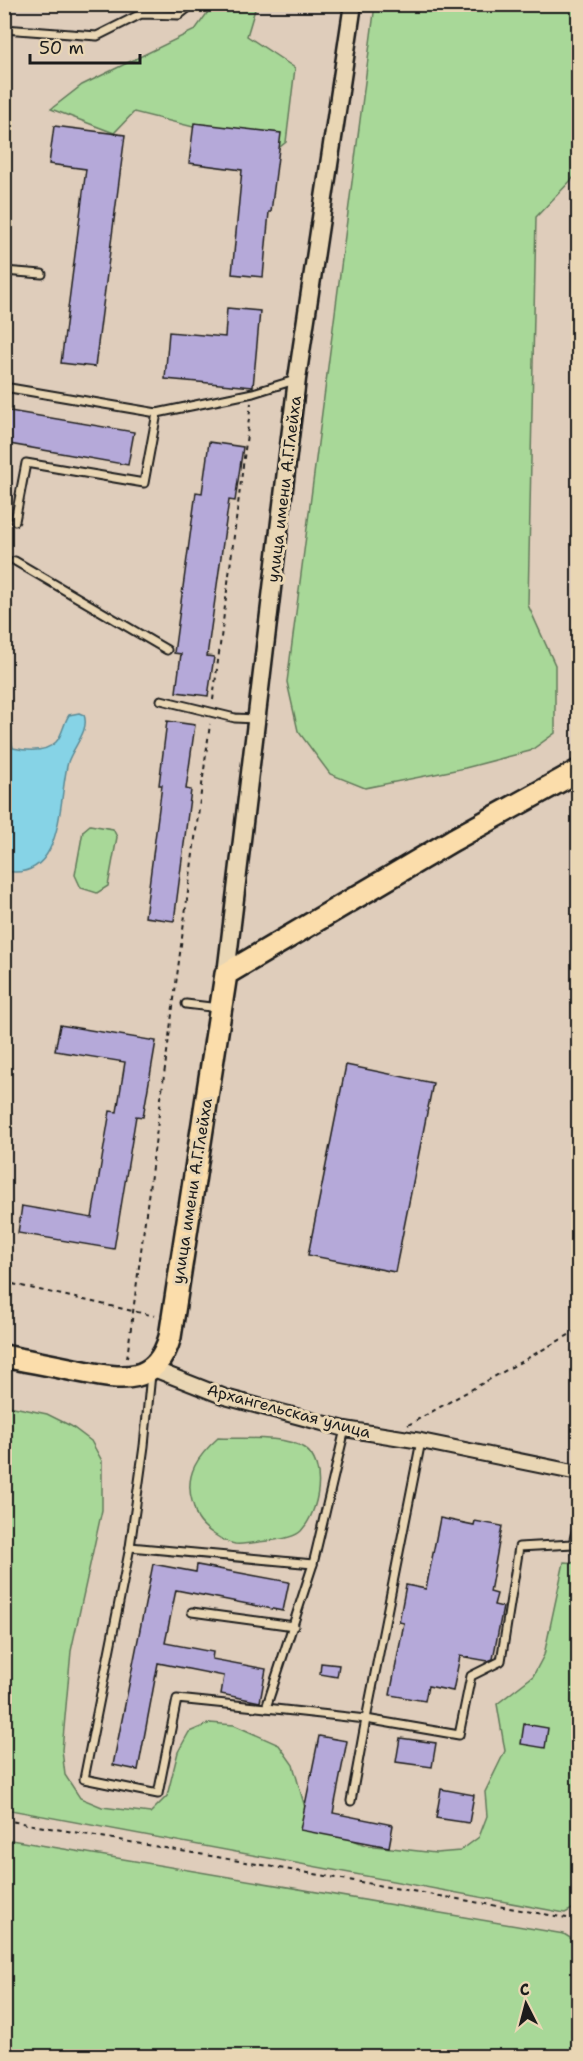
<svg xmlns="http://www.w3.org/2000/svg" width="583" height="2061" viewBox="0 0 583 2061" font-family="'Shantell Sans',sans-serif">
<style>
.green{fill:#a8d898;stroke:#627a5a;stroke-width:1.5}
.water{fill:#86d3e6;stroke:#5c8a95;stroke-width:1.5}
.building{fill:#b5a9d9;stroke:#1c1c1c;stroke-width:1.5}
.lines{fill:none;stroke-linecap:round;stroke-linejoin:round}
.service-casing{stroke:#1c1c1c;stroke-width:11}
.minor-casing{stroke:#1c1c1c;stroke-width:18}
.tertiary-casing{stroke:#1c1c1c;stroke-width:21}
.primary-casing{stroke:#1c1c1c;stroke-width:26}
.path{stroke:#1c1c1c;stroke-width:2;stroke-dasharray:4.5 4.5;stroke-linecap:butt}
.service{stroke:#e9d6b4;stroke-width:7}
.minor{stroke:#e9d6b4;stroke-width:14}
.tertiary{stroke:#e9d6b4;stroke-width:16}
.primary{stroke:#fbddab;stroke-width:21}
.labels{text-anchor:middle;dominant-baseline:central;stroke-width:6;stroke-linejoin:round;paint-order:stroke}
.street-label{font-size:16px;fill:#1c1c1c;stroke:#e9d6b4}
</style>
<rect width="100%" height="100%" fill="#dfcdbb"/>
<filter id="ink" filterUnits="userSpaceOnUse"><feTurbulence type="fractalNoise" baseFrequency=".0167" numOctaves="2"/><feDisplacementMap in="SourceGraphic" scale="12" xChannelSelector="R" yChannelSelector="G"/><feConvolveMatrix kernelMatrix="1 2 1 2 8 2 1 2 1" color-interpolation-filters="sRGB"/></filter>
<g filter="url(#ink)">
<g class="green">
<path d="M249,4L256,6L247,36L295,68L286,142L275,151L237,138L134,112L114,133L51,109L82,85L195,30L213,5Z"/>
<path d="M375,5H578V173L536,217L528,605L555,665V733L530,751L465,768L365,788L330,774L298,731L287,682Z"/>
<path d="M90,825L113,829L117,837L108,886L97,893L81,888L75,875L83,831Z"/>
<path d="M4,1405L47,1414L71,1426L91,1441L102,1461V1510L71,1651L62,1750L65,1775L80,1798L102,1807L150,1813L167,1796L178,1752L189,1732L210,1723L234,1725L279,1745L293,1765L306,1811L323,1827L365,1845L436,1853L460,1851L479,1837L487,1816L485,1792L505,1751L497,1704L533,1676L544,1655L564,1562L578,1563V1906L565,1913L5,1809Z"/>
<path d="M218,1438C242,1439 284,1435 304,1448C328,1464 319,1512 301,1531C294,1538 277,1540 267,1541C257,1542 245,1545 235,1544C223,1542 204,1529 198,1519C195,1514 194,1506 192,1501C184,1474 199,1455 218,1438Z"/>
<path d="M5,1839L564,1934L578,1943V2056H5Z"/>
</g>
<path class="water" d="M79,713L84,715C90,730 73,747 68,762C58,799 65,882 5,871V727L10,735L13,748C27,751 45,753 56,742C62,736 64,722 69,715Z"/>
<g class="building">
<path d="M194,123L281,133L271,212H269L263,277L232,274L242,170L189,163Z"/>
<path d="M54,126L125,135L95,367L61,363L86,169L49,164Z"/>
<path d="M227,308L260,311L253,387L165,379L169,332L225,337Z"/>
<path d="M4,410L134,432L128,465L4,443Z"/>
<path d="M209,442L243,447L235,501L229,500L207,656L214,657L208,696L176,692L181,654L174,653L196,492L202,493Z"/>
<path d="M167,721L195,725L186,789L191,790L174,921L145,917L162,785H159Z"/>
<path d="M60,1025L156,1041L143,1117L136,1116L114,1249L18,1233L22,1206L92,1218L110,1111L117,1112L125,1062L55,1051Z"/>
<path d="M346,1065L433,1083L395,1272L308,1255Z"/>
<path d="M440,1518L474,1525L475,1521L502,1526L490,1592L497,1594L494,1605L503,1607L493,1659L488,1661L460,1656L453,1691L428,1686L425,1701L390,1695L404,1623L399,1622L406,1585L426,1589Z"/>
<path d="M153,1564L196,1572L197,1565L289,1582L283,1611L176,1590L165,1643L213,1652L212,1659L266,1669L260,1702L221,1694L224,1676L158,1663L138,1770L113,1765Z"/>
<path d="M321,1663L339,1665L337,1677L320,1674Z"/>
<path d="M524,1724L548,1728L545,1748L521,1744Z"/>
<path d="M319,1736L347,1741L333,1813L393,1825L389,1847L300,1830Z"/>
<path d="M400,1738L436,1743L432,1767L396,1762Z"/>
<path d="M441,1789L474,1795L469,1823L436,1818Z"/>
</g>
<g class="lines">
<defs>
<g id="service">
<path d="M4,29L97,36L141,14L179,15L193,4"/>
<path d="M4,271L42,274"/>
<path d="M4,387L157,413L253,393L295,380"/>
<path d="M15,521L26,463L144,483L157,413"/>
<path d="M15,561L167,650"/>
<path d="M161,700L235,718L255,719"/>
<path d="M186,1004L219,1008"/>
<path d="M151,1374L144,1446L130,1547L84,1779L158,1794L177,1699L266,1708L313,1564L345,1429"/>
<path d="M130,1547L313,1564"/>
<path d="M192,1612L294,1626"/>
<path d="M266,1708L366,1719L421,1441"/>
<path d="M351,1801L366,1719L459,1735L471,1676L501,1661L519,1547L573,1544L578,1522"/>
</g>
<path id="minor" d="M151,1368L225,1397L345,1429L421,1441L578,1473"/>
<path id="tertiary" d="M226,974L297,379L353,4"/>
<path id="primary" d="M4,1356C28,1361 51,1365 74,1370C116,1378 155,1390 170,1337L226,974L453,840L578,771"/>
</defs>
<use href="#service" class="service-casing"/>
<use href="#minor" class="minor-casing"/>
<use href="#tertiary" class="tertiary-casing"/>
<use href="#primary" class="primary-casing"/>
<g class="path">
<path d="M213,700L251,403"/>
<path d="M4,1282L155,1316"/>
<path d="M127,1358L210,724"/>
<path d="M408,1425L576,1331L578,1332"/>
<path d="M4,1820L578,1920"/>
</g>
<use href="#service" class="service"/>
<use href="#minor" class="minor"/>
<use href="#tertiary" class="tertiary"/>
<use href="#primary" class="primary"/>
</g>
</g>
<g class="labels">
<g class="street-label">
<text transform="translate(284 489) rotate(-83)">улица имени А.Г.Глейха</text>
<text transform="translate(192 1191) rotate(-81)">улица имени А.Г.Глейха</text>
<text transform="translate(289 1411) rotate(15)">Архангельская улица</text>
</g>
</g>
<rect width="583" height="2061" fill="none" stroke="#e9d6b4" stroke-width="24"/>
<rect x="12" y="12" width="559" height="2037" fill="none" stroke="#1c1c1c" stroke-width="2" filter="url(#ink)"/>
<g transform="translate(526 2004) rotate(354)" stroke="#e9d6b4" stroke-width="4.5" paint-order="stroke">
<path d="M0-4.5L10 22L0 15L-10 22Z" fill="#1c1c1c"/>
<text y="-9" font-size="16" font-weight="bold" text-anchor="middle" fill="#1c1c1c">С</text>
</g>
<path d="M30 54v9h110v-9" fill="none" stroke="#1c1c1c" stroke-width="3"/>
<text x="39" y="54" font-size="18" fill="#1c1c1c" stroke="#e9d6b4" stroke-width="4.5" paint-order="stroke">50 m</text>
</svg>
